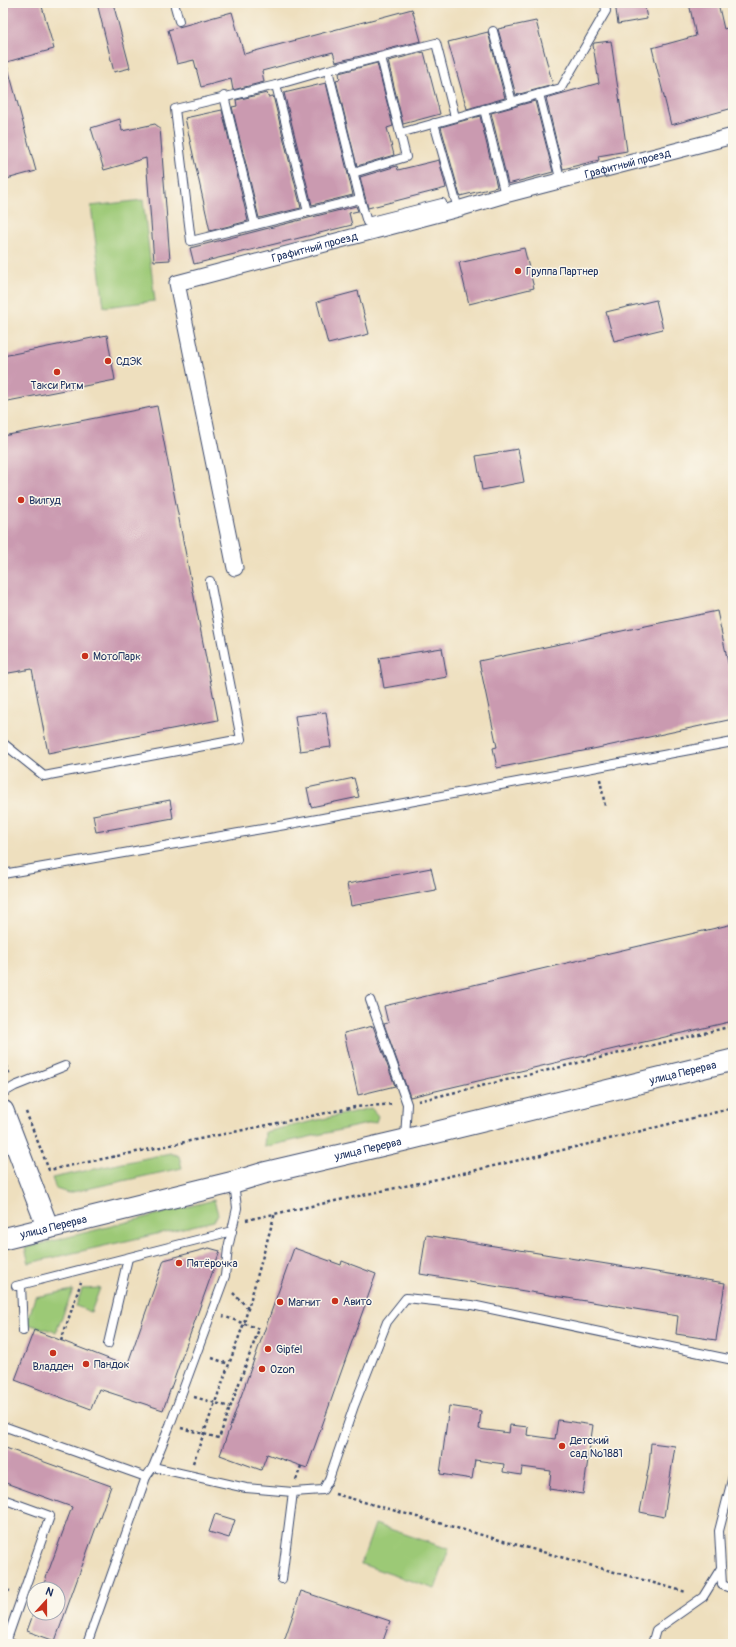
<svg xmlns="http://www.w3.org/2000/svg" width="736" height="1647" viewBox="0 0 736 1647" font-family="Pangolin,sans-serif">
<style>
.green{fill:#9cc976;stroke:#5c7c6a}
.building{fill:#ca9ab0}
.lines{fill:none;stroke-linecap:round;stroke-linejoin:round}
.lane-casing{stroke:#3b496c;stroke-width:10}
.street-casing{stroke:#3b496c;stroke-width:17}
.secondary-casing{stroke:#3b496c;stroke-width:23}
.path{stroke:#3b496c;stroke-width:2.5;stroke-dasharray:3 3;stroke-linecap:butt}
.lane{stroke:#fff;stroke-width:8}
.street{stroke:#fff;stroke-width:15}
.secondary{stroke:#fff;stroke-width:21}
.poi-dot{fill:#c8321e;stroke:#fbf7ec;stroke-width:1.5}
.labels{text-anchor:middle;dominant-baseline:central;stroke-width:3;stroke-linejoin:round;paint-order:stroke}
.street-label{font-size:11px;fill:#1b2f5e;stroke:#fbf7ec}
.poi-label{font-size:11px;fill:#1b2f5e;stroke:#fbf7ec;text-anchor:start}
</style>
<rect width="100%" height="100%" fill="#fbf7ec"/>
<filter id="ink" filterUnits="userSpaceOnUse"><feTurbulence type="fractalNoise" baseFrequency=".025" numOctaves="2"/><feDisplacementMap in="SourceGraphic" scale="8" xChannelSelector="R" yChannelSelector="G"/><feConvolveMatrix kernelMatrix="1 2 1 2 8 2 1 2 1" color-interpolation-filters="sRGB"/></filter>
<filter id="wash" filterUnits="userSpaceOnUse"><feTurbulence type="fractalNoise" baseFrequency=".012" numOctaves="4" result="noise"/><feDisplacementMap in="SourceGraphic" scale="16" xChannelSelector="R" yChannelSelector="G"/><feGaussianBlur stdDeviation="0.9" result="paint"/><feColorMatrix in="noise" values="0 0 0 0 0 0 0 0 0 0 0 0 0 0 0 0 0 1.4 0 .05"/><feComposite in="paint" operator="in"/></filter>
<g filter="url(#wash)">
<rect width="100%" height="100%" fill="#eedfbe"/>
<g class="green">
<path d="M143,200L155,301L104,307L91,206Z"/>
<path d="M371,1108L378,1116L376,1122L264,1147L265,1132Z"/>
<path d="M170,1153L179,1156L182,1168L68,1193L56,1189L52,1178Z"/>
<path d="M214,1200L218,1214L214,1221L29,1263L25,1248Z"/>
<path d="M100,1288L91,1312L76,1306L82,1289Z"/>
<path d="M73,1290L56,1332L27,1324L35,1297Z"/>
<path d="M375,1524L449,1549L435,1589L361,1564Z"/>
</g>
<g id="blocks">
<g class="building">
<path d="M3,3H41L54,49L3,63Z"/>
<path d="M97,3H113L130,68L114,72Z"/>
<path d="M615,3H644L647,19L618,24Z"/>
<path d="M689,3H718L724,29L733,26V108L671,125L652,48L696,36Z"/>
<path d="M412,9L421,41L336,62L333,52L262,71L264,82L233,90L231,79L201,87L194,60L177,64L168,30L232,12L244,54Z"/>
<path d="M536,21L553,85L516,95L498,29Z"/>
<path d="M488,32L505,98L467,109L448,42Z"/>
<path d="M611,41L627,151L598,156L599,160L563,169L546,98L599,83L593,45L594,43Z"/>
<path d="M424,52L440,114L403,124L388,61Z"/>
<path d="M377,63L393,126L387,128L394,155L357,166L336,80L340,79L339,73Z"/>
<path d="M8,68L36,171L3,180V69Z"/>
<path d="M326,83L353,195L312,205L284,93Z"/>
<path d="M267,93L268,97L273,96L301,208L259,218L232,107L237,106L236,100Z"/>
<path d="M535,101L553,172L508,184L491,113Z"/>
<path d="M222,110L248,221L210,231L185,118Z"/>
<path d="M480,116L497,187L460,196L441,127Z"/>
<path d="M120,119L122,131L155,124L160,128L170,260L154,261L146,158L104,170L91,128Z"/>
<path d="M439,160L446,188L368,208L360,177L397,166L398,170Z"/>
<path d="M356,206L358,211L349,213L352,225L194,264L190,248Z"/>
<path d="M524,248L534,288L469,304L459,263Z"/>
<path d="M358,291L369,334L328,344L317,302Z"/>
<path d="M656,300L663,329L614,341L606,312Z"/>
<path d="M107,335L115,380L3,402V356Z"/>
<path d="M157,406L218,720L48,753L32,669L3,674V436Z"/>
<path d="M518,449L524,482L482,490L476,456Z"/>
<path d="M717,611L733,686V719L593,749L497,768L493,748L497,747L479,661Z"/>
<path d="M442,648L447,677L384,688L379,658Z"/>
<path d="M326,712L331,747L300,751L295,716Z"/>
<path d="M354,778L359,797L311,807L307,788Z"/>
<path d="M170,800L173,818L96,832L93,815Z"/>
<path d="M431,868L436,890L351,906L347,884Z"/>
<path d="M733,924V1021L410,1097L384,1024L388,1023L384,1006Z"/>
<path d="M373,1026L395,1086L358,1095L344,1033Z"/>
<path d="M426,1235L725,1283L716,1340L676,1334L678,1316L420,1274Z"/>
<path d="M209,1248L220,1251L163,1410L99,1389L91,1409L15,1380L34,1330L127,1366L164,1260Z"/>
<path d="M294,1248L341,1265L342,1261L376,1274L307,1468L267,1454L261,1470L220,1455Z"/>
<path d="M449,1406L481,1411L479,1429L509,1433L510,1425L528,1427L527,1435L555,1439L558,1420L593,1425L583,1494L549,1489L551,1471L522,1467L521,1475L503,1472L504,1464L475,1460L472,1479L440,1474Z"/>
<path d="M651,1443L675,1446L664,1517L640,1512L649,1465Z"/>
<path d="M3,1447L111,1486L55,1641L27,1631L34,1612L58,1613V1589H42L72,1507L3,1482Z"/>
<path d="M215,1514L235,1520L229,1538L209,1532Z"/>
<path d="M301,1591L390,1621L382,1644H283Z"/>
</g>
</g>
</g>
<g filter="url(#ink)">
<use href="#blocks" fill-opacity="0" stroke="#3b496c" stroke-width="1"/>
<g class="lines">
<defs>
<g id="lane">
<path d="M174,3L179,21"/>
<path d="M493,31L512,102"/>
<path d="M328,70L436,43L455,117"/>
<path d="M276,85L308,212"/>
<path d="M539,94L561,182"/>
<path d="M224,96L255,225"/>
<path d="M484,109L505,195"/>
<path d="M434,123L458,209"/>
<path d="M400,133L561,88L606,11L605,3"/>
<path d="M353,173L406,157L381,57"/>
<path d="M360,199L328,70L276,85L175,109L191,241L360,199L367,222L442,203"/>
<path d="M3,743L44,776L241,739L210,581"/>
<path d="M3,874L285,825L733,742"/>
<path d="M370,1000L407,1104L405,1139"/>
<path d="M3,1093L15,1086L65,1066"/>
<path d="M21,1285L23,1331"/>
<path d="M16,1286L232,1231"/>
<path d="M108,1344L128,1258"/>
<path d="M3,1426L146,1477"/>
<path d="M153,1467L246,1488L293,1492L323,1490L329,1479L354,1406L387,1322L406,1298L472,1305L733,1360"/>
<path d="M733,1476L719,1531L722,1585L733,1589"/>
<path d="M3,1499L50,1516L6,1642L13,1644"/>
<path d="M282,1579L293,1492"/>
<path d="M87,1644L146,1477L153,1467L170,1425L225,1276L228,1248L237,1208L234,1182"/>
<path d="M652,1644L656,1630L703,1597L721,1568"/>
</g>
<g id="street">
<path id="s1" d="M235,568L177,283L458,209L505,195L733,136"/>
</g>
<g id="secondary">
<path d="M3,1111L48,1228"/>
<path id="s2" d="M3,1239L234,1182L264,1173L405,1140L733,1060"/>
</g>
</defs>
<use href="#lane" class="lane-casing"/>
<use href="#street" class="street-casing"/>
<use href="#secondary" class="secondary-casing"/>
<g class="path">
<path d="M600,779L605,806"/>
<path d="M3,1060L10,1075"/>
<path d="M418,1101L733,1026"/>
<path d="M26,1112L49,1170L355,1107L394,1104"/>
<path d="M246,1220L433,1180L597,1142L733,1108"/>
<path d="M233,1293L248,1308"/>
<path d="M61,1341L81,1282"/>
<path d="M212,1358L229,1364"/>
<path d="M194,1397L230,1407"/>
<path d="M181,1428L219,1438L259,1329L223,1316"/>
<path d="M193,1463L244,1323L275,1213"/>
<path d="M296,1480L301,1466"/>
<path d="M335,1494L686,1592"/>
<path d="M3,1589L10,1591"/>
</g>
<use href="#lane" class="lane"/>
<use href="#street" class="street"/>
<use href="#secondary" class="secondary"/>
</g>
</g>
<g class="poi-dot">
<circle cx="518" cy="271" r="4"/>
<circle cx="108" cy="361" r="4"/>
<circle cx="57" cy="372" r="4"/>
<circle cx="21" cy="500" r="4"/>
<circle cx="85" cy="656" r="4"/>
<circle cx="179" cy="1263" r="4"/>
<circle cx="335" cy="1301" r="4"/>
<circle cx="280" cy="1302" r="4"/>
<circle cx="268" cy="1349" r="4"/>
<circle cx="53" cy="1353" r="4"/>
<circle cx="86" cy="1364" r="4"/>
<circle cx="262" cy="1369" r="4"/>
<circle cx="562" cy="1446" r="4"/>
</g>
<g class="labels">
<g class="street-label">
<text stroke="none"><textPath href="#s1" startOffset="757">Графитный проезд</textPath></text>
<text stroke="none"><textPath href="#s1" startOffset="433">Графитный проезд</textPath></text>
<text stroke="none"><textPath href="#s2" startOffset="700">улица Перерва</textPath></text>
<text stroke="none"><textPath href="#s2" startOffset="376">улица Перерва</textPath></text>
<text stroke="none"><textPath href="#s2" startOffset="52">улица Перерва</textPath></text>
</g>
<g class="poi-label">
<text x="526" y="271">Группа Партнер</text>
<text x="116" y="361">СДЭК</text>
<text x="57" y="385" text-anchor="middle">Такси Ритм</text>
<text x="29" y="500">Вилгуд</text>
<text x="93" y="656">МотоПарк</text>
<text x="187" y="1263">Пятёрочка</text>
<text x="343" y="1301">Авито</text>
<text x="288" y="1302">Магнит</text>
<text x="276" y="1349">Gipfel</text>
<text x="94" y="1364">Пандок</text>
<text x="53" y="1366" text-anchor="middle">Владден</text>
<text x="270" y="1369">Ozon</text>
<text x="570" y="1440">Детский<tspan x="570" dy="13">сад №1881</tspan></text>
</g>
</g>
<rect width="736" height="1647" fill="none" stroke="#fbf7ec" stroke-width="16"/>
<g transform="translate(46 1601) rotate(21)"><circle r="19" fill="#fbf7ec" stroke="#a1a7b3"/>
<path d="M0-3L7 15L0 10L-7 15Z" fill="#c8321e"/>
<text y="-6" font-size="11" font-weight="bold" text-anchor="middle" fill="#1b2f5e">N</text>
</g>
</svg>
